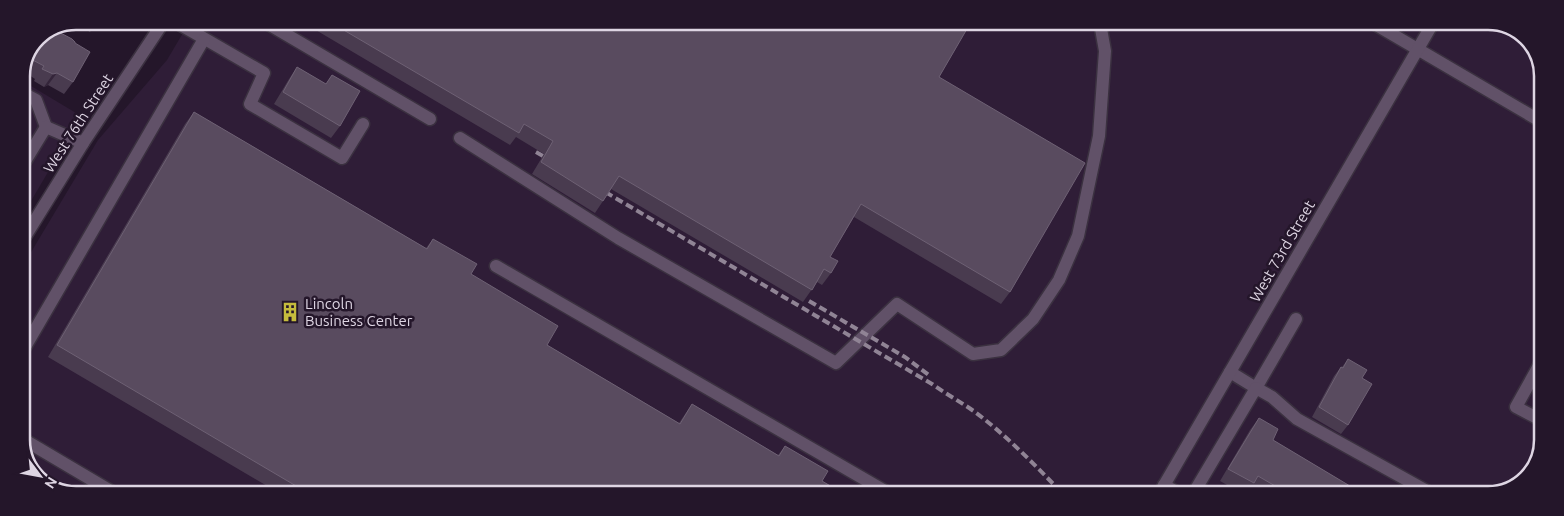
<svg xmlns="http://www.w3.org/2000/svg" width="1564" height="516" viewBox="0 0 1564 516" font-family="Ubuntu,sans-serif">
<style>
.built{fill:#2f1d37}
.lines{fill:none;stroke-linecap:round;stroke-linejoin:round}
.minor-casing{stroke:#3b3140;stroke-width:15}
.minor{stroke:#615168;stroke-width:12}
.rail{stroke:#908495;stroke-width:4;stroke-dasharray:8 4;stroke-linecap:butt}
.wall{fill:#493b4f}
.shaded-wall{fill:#34253a}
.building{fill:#594b5f;stroke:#6e6174}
.labels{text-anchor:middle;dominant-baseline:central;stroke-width:5;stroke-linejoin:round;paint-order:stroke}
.street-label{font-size:15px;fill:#ded5e3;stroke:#24162a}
.poi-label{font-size:15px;fill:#ded5e3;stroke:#24162a;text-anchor:start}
.rim{fill:none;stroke:#ded5e3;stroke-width:2.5}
</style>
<rect width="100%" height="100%" fill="#24162a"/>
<g class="built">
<path d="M190,21L1503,23L1529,40L1543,72L1541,455L1522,483L1489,495L61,493L35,476L21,444V269L98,140L167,60Z"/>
<path d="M21,80L81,116L21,218Z"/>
</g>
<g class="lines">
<defs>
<g id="minor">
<path d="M174,21L264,73L250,104L342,158L363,124"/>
<path d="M265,22L430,119"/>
<path d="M1373,23L1542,122"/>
<path d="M21,92L36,100L46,127"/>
<path d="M460,138L618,238L836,363L897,304L973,354L1001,350L1033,319L1059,280L1078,236L1099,136L1105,51L1100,23"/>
<path d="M21,168L46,127L83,143"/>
<path d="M21,243L83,143L164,21"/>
<path d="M496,266L890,494"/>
<path d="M21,354L204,39"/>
<path d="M1230,372L1256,388L1296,319"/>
<path d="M1541,420L1516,407L1541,362"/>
<path d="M21,438L114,493"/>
<path d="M1164,485L1180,494"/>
<path d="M206,493H207"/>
<path d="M1159,494L1433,23"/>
<path d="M1193,494L1256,388L1272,397L1297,419L1434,495"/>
</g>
</defs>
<use href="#minor" class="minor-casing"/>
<use href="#minor" class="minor"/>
<g class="rail">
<path d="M536,152L554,162"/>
<path d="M595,186L932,384C946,394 961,402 975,412C1007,436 1035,465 1063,494"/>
<path d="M809,301L905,357L930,376"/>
</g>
</g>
<g class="wall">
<path d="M76,21H97L90,32L73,22Z"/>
<path d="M312,22H971L939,77L1010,292L1001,304L854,217L830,257L831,273L822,285L817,282L803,302L611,189L595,213L532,174L544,154L516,137L510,145L309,26Z"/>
<path d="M37,37L75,43L73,82L64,94L48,85L44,87L34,81L35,79L23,71Z"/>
<path d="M297,67L326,84L332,75L340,126L331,138L274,104L289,79Z"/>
<path d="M194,112L426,248L433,239L547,345L679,423L692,404L778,455L785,446L822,481L844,494L279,493L48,357L185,124Z"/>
<path d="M1348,359L1362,378L1348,425L1341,434L1312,417L1334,376L1341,367H1342Z"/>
<path d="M1259,418L1273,440L1365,495L1259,494L1250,489L1246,494H1243L1220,481L1250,430Z"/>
</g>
<path class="shaded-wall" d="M57,73L48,85L44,87L53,74Z"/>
<g class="building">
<path d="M80,21H97L92,28Z"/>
<path d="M330,22H971L939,77L1085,163L1010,292L861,204L830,257L838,261L831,273L824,269L812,290L619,176L603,201L541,162L553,141L524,124L519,133Z"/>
<path d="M55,30L72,39L75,42V43L90,52L73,82L57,73L53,74L42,69L44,66L29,58L37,37Z"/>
<path d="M297,67L326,84L332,75L360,91L340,126L283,92Z"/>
<path d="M194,112L427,249L433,239L477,264L471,274L558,326L547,345L680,424L692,404L779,456L785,446L828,471L822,481L844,494L308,493L57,345Z"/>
<path d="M1348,359L1367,370L1362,378L1372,384L1348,425L1319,407L1341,367L1343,368Z"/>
<path d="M1259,418L1278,429L1273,440L1365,495L1289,494L1258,476L1254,483L1228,469Z"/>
</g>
<defs>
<symbol id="building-bare" viewBox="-9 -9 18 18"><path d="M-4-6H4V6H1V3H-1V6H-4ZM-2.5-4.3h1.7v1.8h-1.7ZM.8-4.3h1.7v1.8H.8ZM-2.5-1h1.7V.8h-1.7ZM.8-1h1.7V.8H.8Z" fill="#c5bc3d" stroke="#24162a" stroke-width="2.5" paint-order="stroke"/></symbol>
</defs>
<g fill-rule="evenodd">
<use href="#building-bare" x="276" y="298" width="28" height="28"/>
</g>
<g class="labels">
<g class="street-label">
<text transform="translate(78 123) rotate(-57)">West 76th Street</text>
<text transform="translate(1282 251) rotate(-60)">West 73rd Street</text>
</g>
<g class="poi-label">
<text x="305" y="303">Lincoln<tspan x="305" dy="17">Business Center</tspan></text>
</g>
</g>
<path d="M0 0H1564V516H0ZM76 30H1488A46 46 0 0 1 1534 76V440A46 46 0 0 1 1488 486H76A46 46 0 0 1 30 440V76A46 46 0 0 1 76 30Z" fill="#24162a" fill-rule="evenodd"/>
<path class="rim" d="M76 30H1488A46 46 0 0 1 1534 76V440A46 46 0 0 1 1488 486H76A46 46 0 0 1 30 440V76A46 46 0 0 1 76 30Z"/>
<g transform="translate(40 476) rotate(122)" stroke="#24162a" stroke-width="4" paint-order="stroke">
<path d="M0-4L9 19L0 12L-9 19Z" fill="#ded5e3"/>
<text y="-8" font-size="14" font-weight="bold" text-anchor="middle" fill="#ded5e3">N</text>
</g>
</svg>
